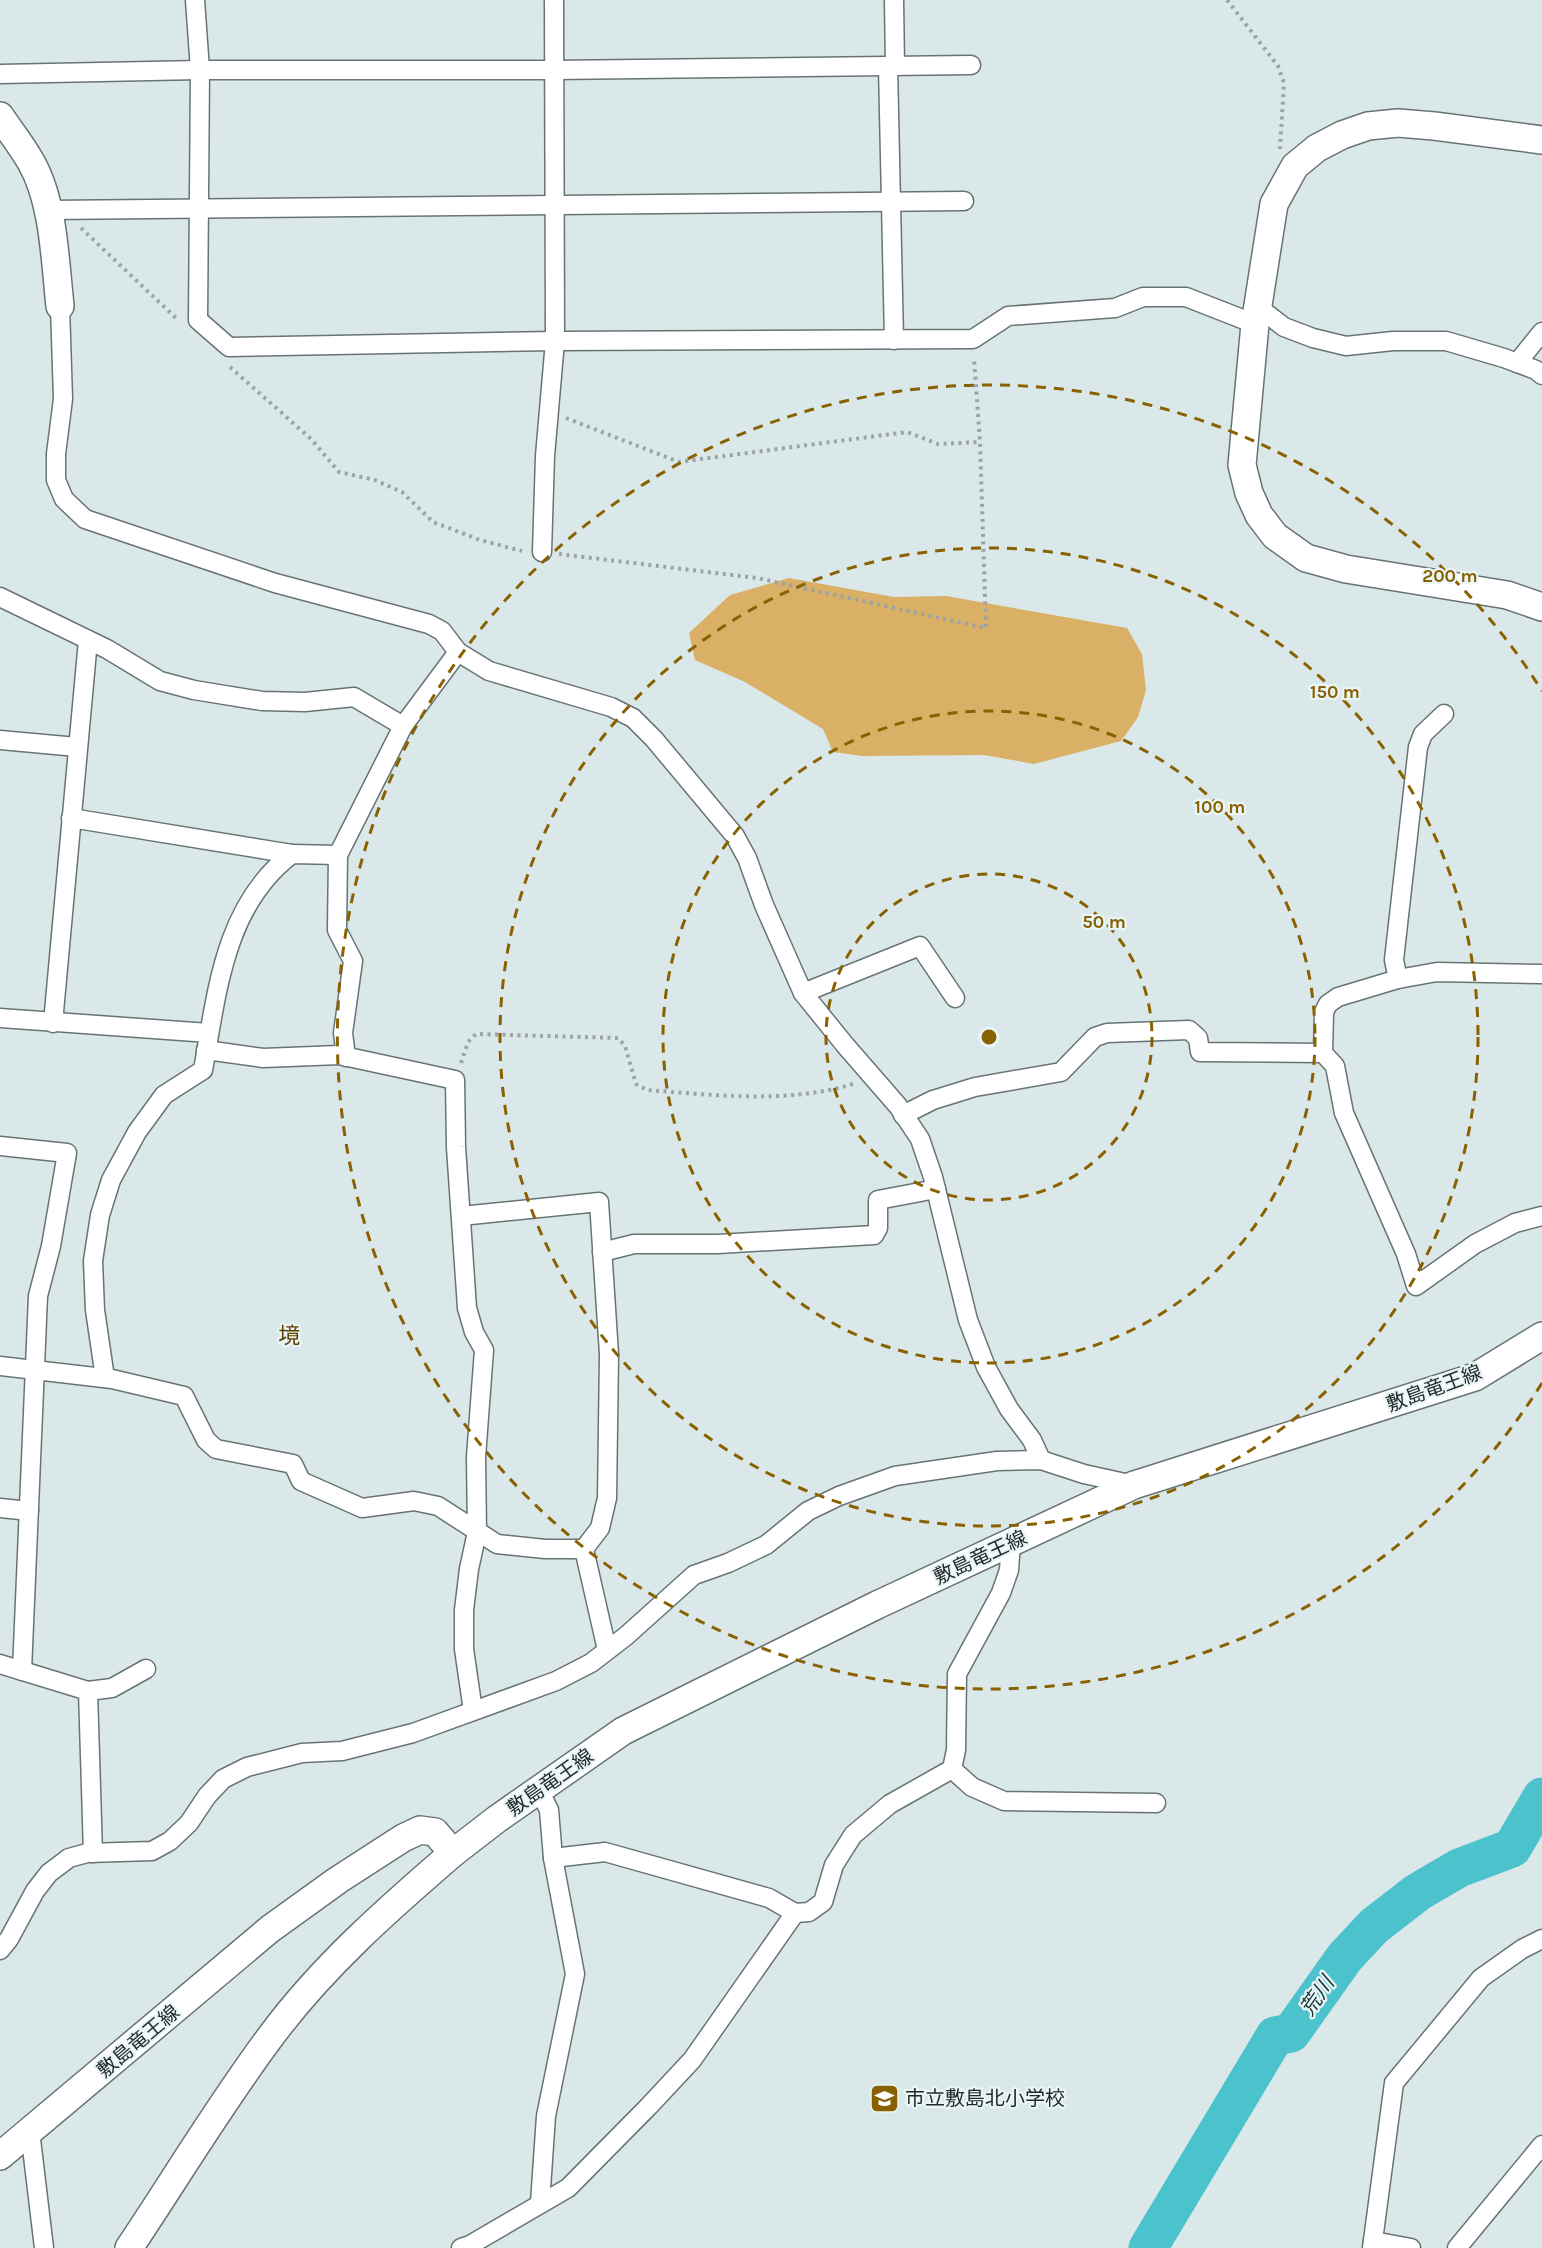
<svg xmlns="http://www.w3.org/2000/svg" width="1542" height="2248" font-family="Karla,'Noto Sans JP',sans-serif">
  <rect width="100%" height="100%" fill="#dbe8ea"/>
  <path fill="#d9b065" d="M789 578 894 597 946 596 1127 628 1142 654 1146 690 1138 717 1121 741 1034 764 984 755 863 756 833 752 823 729 745 682 695 660 689 633 730 595Z"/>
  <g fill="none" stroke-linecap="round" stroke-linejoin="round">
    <path stroke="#4cc2cd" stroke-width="39" d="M1148 2248 1275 2036 1291 2033 1345 1957 1374 1926 1418 1892 1459 1868 1512 1848 1542 1797"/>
    <defs>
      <g id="street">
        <path d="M195 0 200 70 198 320 229 347 555 341 973 339 1008 316 1115 308 1143 297H1186L1255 324"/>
        <path d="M894 0 895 66"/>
        <path d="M888 66 894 340"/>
        <path d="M0 74 200 70H554L971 65"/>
        <path d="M48 210 964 201"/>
        <path d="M60 306 63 399 56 454V480L64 499 85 519 275 583 429 624 442 631 458 652 489 671 611 707 633 718 654 739 735 836 747 858 764 905 803 993 845 1045 898 1106 920 1139 933 1177 968 1320 986 1367 1009 1409 1032 1440 1041 1460"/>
        <path d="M1258 307 1284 327 1313 338 1346 346 1393 341H1446L1504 358 1536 370 1542 375"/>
        <path d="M1517 363 1542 332"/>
        <path d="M542 552 545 456 555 341 554 0"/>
        <path d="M0 597 107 649 160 681 194 690 262 701 305 702 354 697 403 726"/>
        <path d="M0 740 77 747"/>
        <path d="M71 818 292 854"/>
        <path d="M338 855 337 930 353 961 343 1033 346 1057"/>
        <path d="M1398 979 1394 960 1418 747 1423 734 1444 714"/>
        <path d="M803 993 920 946 955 998"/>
        <path d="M0 1018 209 1033"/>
        <path d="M53 1023 88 640"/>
        <path d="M206 1050 263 1058 339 1055 455 1080 456 1147 467 1308 474 1332 484 1350 476 1457 477 1532 469 1569 464 1610V1649L473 1711"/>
        <path d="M1323 1053 1335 1066 1344 1113 1406 1254 1416 1286 1475 1244 1515 1223 1542 1216"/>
        <path d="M903 1115 933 1100 975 1087 1061 1072 1095 1037 1107 1033 1189 1030 1198 1038 1200 1052 1323 1053 1324 1012 1328 1004 1338 997 1398 979 1437 972 1542 974"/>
        <path d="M0 1146 67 1153 51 1246 38 1296 22 1671"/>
        <path d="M461 1216 599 1202 609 1354 607 1498 600 1528 584 1549 607 1650"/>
        <path d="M602 1252 634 1244H718L874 1235 878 1228V1200L936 1189"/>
        <path d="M0 1366 112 1379 184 1396 206 1440 216 1449 293 1464 301 1481 362 1508 414 1501 438 1506 497 1544 545 1549H584"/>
        <path d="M105 1378 95 1310 93 1261 100 1215 111 1180 137 1132 164 1095 203 1070C217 993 224 905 292 854L338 855 403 726 458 652"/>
        <path d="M0 1508 29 1511"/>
        <path d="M0 1664 88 1691 93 1853"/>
        <path d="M88 1691 112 1688 146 1669"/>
        <path d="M952 1769 972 1787 1004 1801 1156 1803"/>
        <path d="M539 1790 549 1810 553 1858 575 1974 546 2116 540 2203"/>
        <path d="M553 1858 605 1852 769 1898 795 1913 809 1912 823 1902 834 1865 853 1835 890 1804 952 1769 956 1750 957 1674 1001 1593 1009 1570 1011 1542"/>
        <path d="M0 1950 9 1939 35 1891 49 1873 69 1858 87 1853 152 1851 170 1841 189 1823 207 1796 223 1779 247 1767 302 1753 342 1751 413 1733 556 1681 591 1663 626 1636 694 1575 728 1563 766 1545 808 1511 839 1496 895 1476 997 1461 1041 1460 1084 1474 1134 1485"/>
        <path d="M30 2131 44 2248"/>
        <path d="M1373 2241 1411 2248"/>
        <path d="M461 2248 470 2245 568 2188 649 2106 692 2060 795 1913"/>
        <path d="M1372 2248 1394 2083 1481 1978 1522 1949 1542 1939"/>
        <path d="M1457 2248 1542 2145"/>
      </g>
      <g id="secondary">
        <path d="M0 116C10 131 22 146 31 162 54 202 55 261 60 306"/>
        <path d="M1542 140 1434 126 1398 123 1368 126 1342 135 1317 148 1295 166 1274 204 1255 324 1242 465 1249 493 1259 515 1275 536 1306 558 1346 569 1507 595 1542 607"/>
        <path d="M0 2156 270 1929 338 1880 403 1838 420 1830 435 1832 453 1853 497 1819 623 1731 877 1605 1134 1485 1475 1377 1542 1336"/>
        <path d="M129 2248C176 2178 220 2104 271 2036 322 1967 388 1909 453 1853"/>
      </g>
    </defs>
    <use href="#street" stroke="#687375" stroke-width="21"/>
    <use href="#secondary" stroke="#687375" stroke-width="30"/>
    <g stroke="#9aa4a5" stroke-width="4" stroke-dasharray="3 4.5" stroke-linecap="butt">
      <path d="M1227 0 1278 66 1284 83 1280 149"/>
      <path d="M81 228 178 320"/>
      <path d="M230 367 311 439 339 472 375 480 402 492 433 522 480 540 522 551"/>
      <path d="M566 418 679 462 907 432 938 444 980 442"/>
      <path d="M559 554 757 578 986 628 980 442 974 358"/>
      <path d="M461 1063 468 1042 476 1034 618 1038 625 1046 636 1084 647 1090C714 1095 788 1104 853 1084"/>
    </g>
    <use href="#street" stroke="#fff" stroke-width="18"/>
    <use href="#secondary" stroke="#fff" stroke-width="27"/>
  </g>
  <g fill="none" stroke="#896100" stroke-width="3" stroke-dasharray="10 8">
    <circle cx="989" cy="1037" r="163"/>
    <circle cx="989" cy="1037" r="326"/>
    <circle cx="989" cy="1037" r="489"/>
    <path d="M1542 1383A652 652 0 1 1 1542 691"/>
  </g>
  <defs>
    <symbol id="school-square" viewBox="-11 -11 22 22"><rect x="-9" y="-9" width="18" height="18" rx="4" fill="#896100" stroke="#e9f6f7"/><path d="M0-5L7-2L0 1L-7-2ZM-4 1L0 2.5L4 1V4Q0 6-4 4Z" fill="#fff"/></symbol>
  </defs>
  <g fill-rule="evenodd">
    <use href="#school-square" x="868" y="2082" width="33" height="33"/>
  </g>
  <g text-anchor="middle" stroke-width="4.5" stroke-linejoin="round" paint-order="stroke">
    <g font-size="20" fill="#242929" stroke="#e9f6f7">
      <text transform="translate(1434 1388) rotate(-20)" y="7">敷島竜王線</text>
      <text transform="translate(980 1557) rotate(-25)" y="7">敷島竜王線</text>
      <text transform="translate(550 1782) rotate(-35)" y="7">敷島竜王線</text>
      <text transform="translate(138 2041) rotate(-40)" y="7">敷島竜王線</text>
    </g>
    <g font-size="20" fill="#242929" stroke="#e9f6f7" text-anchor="start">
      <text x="905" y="2105">市立敷島北小学校</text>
    </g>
    <g font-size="21" font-style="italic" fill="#1e3335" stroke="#e9f6f7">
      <text transform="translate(1317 1996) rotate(-55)" y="7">荒川</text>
    </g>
    <g font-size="22" fill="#5b4001" stroke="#e9f6f7">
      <text x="289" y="1343">境</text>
    </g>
  </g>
  <circle cx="989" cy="1037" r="9" fill="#896100" stroke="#e9f6f7" stroke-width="3"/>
  <g font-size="18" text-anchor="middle" font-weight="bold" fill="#896100" stroke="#e9f6f7" stroke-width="4.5" stroke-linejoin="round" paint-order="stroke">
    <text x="1450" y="582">200 m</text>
    <text x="1335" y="698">150 m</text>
    <text x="1220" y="813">100 m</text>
    <text x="1104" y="928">50 m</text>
  </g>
</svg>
